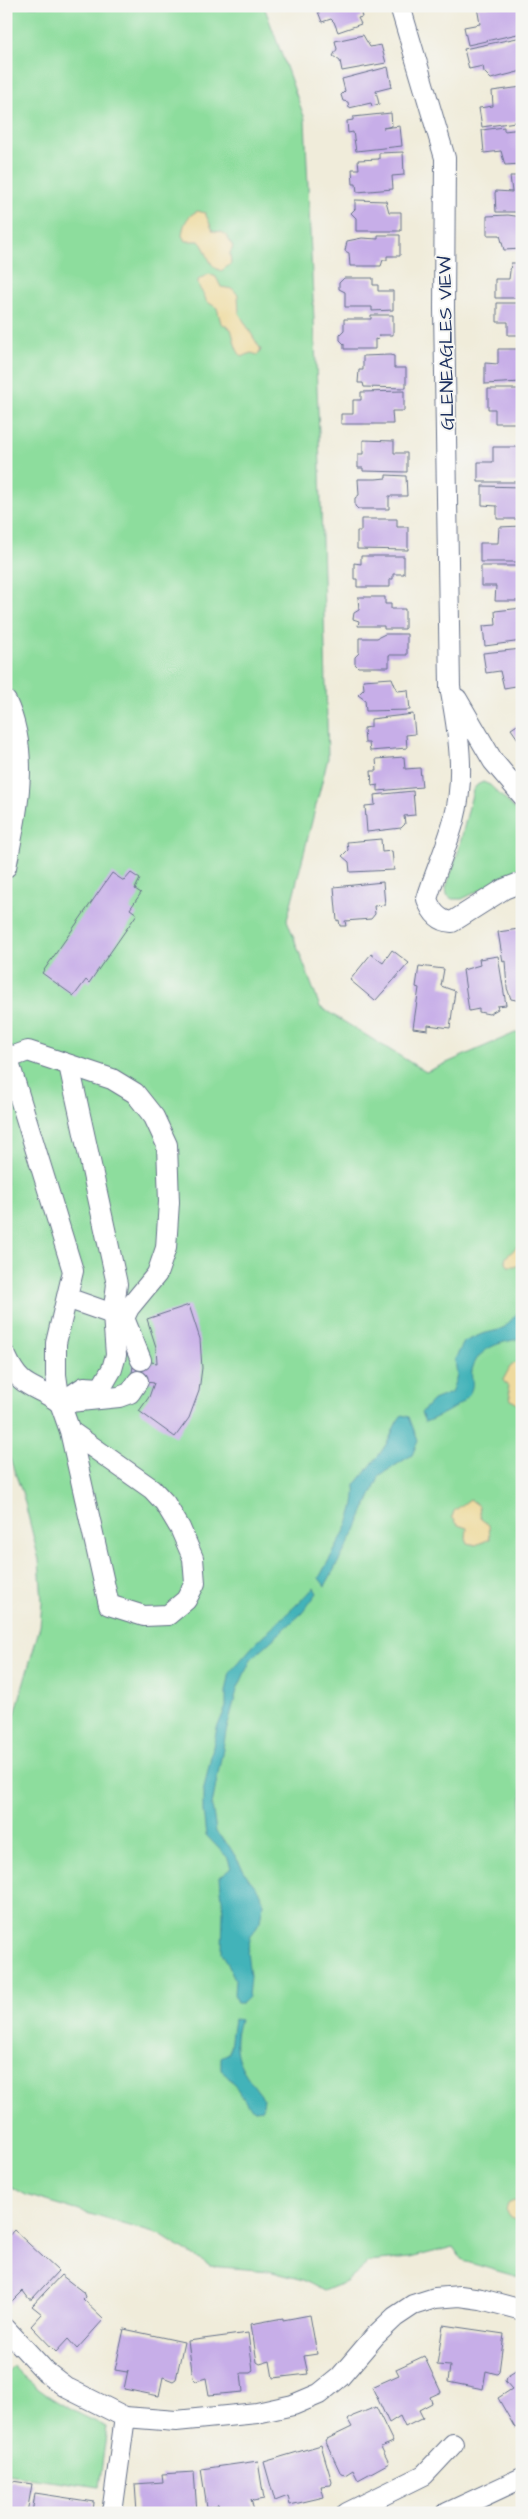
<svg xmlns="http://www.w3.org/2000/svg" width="528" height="2519" font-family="'Architects Daughter',sans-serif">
  <rect width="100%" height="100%" fill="#f6f6f2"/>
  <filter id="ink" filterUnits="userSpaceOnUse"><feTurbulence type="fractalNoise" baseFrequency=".02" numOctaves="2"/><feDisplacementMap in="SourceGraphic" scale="10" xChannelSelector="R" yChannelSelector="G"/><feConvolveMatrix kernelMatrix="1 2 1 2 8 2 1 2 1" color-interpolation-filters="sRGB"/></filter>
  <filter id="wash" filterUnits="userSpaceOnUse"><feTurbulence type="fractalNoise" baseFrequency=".0096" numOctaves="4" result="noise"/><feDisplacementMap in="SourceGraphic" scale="20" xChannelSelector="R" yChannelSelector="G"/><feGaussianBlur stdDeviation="1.12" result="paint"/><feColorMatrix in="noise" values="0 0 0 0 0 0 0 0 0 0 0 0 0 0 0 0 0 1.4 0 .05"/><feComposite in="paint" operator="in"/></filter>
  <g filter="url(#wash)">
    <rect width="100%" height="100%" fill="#f0ecda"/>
    <g fill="#8ddd9d" stroke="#54867e">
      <path d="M6 6H264L305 119 319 433 328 758 287 920 320 1007 426 1072 522 1030V2278L463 2261 453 2247 410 2258 369 2262 346 2282 324 2291 303 2280 269 2271 210 2266 160 2235 26 2195 6 2184V1746L40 1626 42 1602 39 1560 23 1495 6 1448Z"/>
      <path d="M483 782 490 785 522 816V870L462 899H452L447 895 446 888 458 852 473 790 477 785Z"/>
      <path d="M13 2366C40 2395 72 2411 107 2427L99 2487 6 2474V2373Z"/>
    </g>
    <g fill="#eeda9e" stroke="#84847e">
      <path d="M198 211 205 213 213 231 222 232 227 236 233 247 230 253 231 264 221 271C206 265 209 251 199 241H186L182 236C183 225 187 215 198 211Z"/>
      <path d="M209 274 216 277 221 287 233 289 238 295 239 313 258 345 261 350 258 355 251 353 242 357C234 348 235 341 231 329L221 323 217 308 206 301C205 292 197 290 198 280Z"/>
      <path d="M518 1246 522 1247V1266H508L505 1261 506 1257Z"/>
      <path d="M515 1363 522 1365V1404L519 1405 511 1400 508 1387 503 1380 510 1367Z"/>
      <path d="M470 1499 479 1506 481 1519 489 1525 490 1539 476 1545 468 1543 466 1538 467 1528 458 1525 452 1517 454 1511Z"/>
      <path d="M514 2201 522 2205V2221L511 2217 506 2210 508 2204Z"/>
    </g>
    <g fill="#43b3b9" stroke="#2f718c">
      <path d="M522 1308V1339C502 1341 478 1347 472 1370 470 1381 476 1384 468 1396 462 1405 436 1418 425 1422L421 1413 433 1400 451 1393 457 1376 455 1359 464 1342 482 1334 503 1329Z"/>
      <path d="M402 1415 409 1417 418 1441 412 1455 380 1475 356 1530 325 1586 319 1578C334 1549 358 1518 355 1485 366 1471 378 1458 387 1443 393 1433 394 1424 402 1415Z"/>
      <path d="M314 1588 317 1593 302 1613 251 1659 237 1690 226 1732 212 1805 216 1832 229 1846 249 1879 261 1893 263 1904 260 1921 251 1936 247 1952 250 1976 248 1997 242 2003H237L234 1995 235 1979 222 1952 223 1911 220 1877 231 1868 228 1858 206 1835 203 1811V1793L217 1728 226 1707V1692L230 1672 254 1645Z"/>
      <path d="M234 2019 240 2020C228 2056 243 2071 264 2099L262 2109 254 2110C239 2098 236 2080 221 2070V2057L229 2053Z"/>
    </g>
    <g id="blocks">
      <g fill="#c7aee8">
        <path d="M319 6H370V7L360 10 362 17 358 18 361 24 338 32 334 22 331 19 322 22 317 9 320 8Z"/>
        <path d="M516 6 520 10 522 18 519 22 522 33 468 45 464 27 480 24 477 7Z"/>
        <path d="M363 35 370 47 381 45 386 63 342 71 340 61 333 56 337 49 335 41Z"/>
        <path d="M522 37V71L491 79 484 72 483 66 469 69 464 49Z"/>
        <path d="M388 67 392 87 376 91 379 104 372 106 371 103 349 108 348 102 343 101 341 95 345 91 342 79Z"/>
        <path d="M522 87V121L482 127 479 108 493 106 492 91Z"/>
        <path d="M391 113 392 126 383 128 400 126 402 146 356 151 353 132 348 133 347 121 353 120V117Z"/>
        <path d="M504 127V131L522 129V164L505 165 501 151 484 153 482 130Z"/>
        <path d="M403 152 404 175 392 176 393 189 357 192 356 184H353L352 169H359L358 160 379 159V153Z"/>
        <path d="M510 176H522V207H520V212H496L495 193 496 191 512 192Z"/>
        <path d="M355 200 386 201 389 212H401V231H356V218L351 213 355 209Z"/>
        <path d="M508 215 522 217V249L504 250 500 235H487V216Z"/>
        <path d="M378 235H400V256H387V260H383L381 266H350L349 253 345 251 347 241 362 238 378 239Z"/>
        <path d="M511 263H522V298H495V279H509Z"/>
        <path d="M344 278H373V285H378V291H393V310L372 311V307H345V292L339 289V283Z"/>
        <path d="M497 303H522V335H508V322H497Z"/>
        <path d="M371 315H393V335H379L378 340 375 339V349H344V344L340 340V334L344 330V319H371Z"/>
        <path d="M498 349H522V382L485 384V363L498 364Z"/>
        <path d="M390 355 394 356V368H406V388L364 387 363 383H358L359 370H363V356Z"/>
        <path d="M488 389H522V423H495V409H488Z"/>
        <path d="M404 391V411H392L393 424H341V414H353V400H361V392Z"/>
        <path d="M363 440 394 441V453H407V472L363 471V468H358V454H363Z"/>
        <path d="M493 447H522V482H478V462H493Z"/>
        <path d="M386 475 406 476 407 496H389V509H358L355 506V498L359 495 358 479H376L386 478Z"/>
        <path d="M482 486 522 487V519H497V506L482 505Z"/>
        <path d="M361 519H397V527H408V550L357 549V531H361Z"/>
        <path d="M522 526V562H480V543H498L499 527Z"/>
        <path d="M361 556H404V574H393V579H390V587H357V579H354V563L361 564Z"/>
        <path d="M481 566H522V601H495L496 586H481Z"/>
        <path d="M358 597H385V604H391V609H405V629H384V626H358L359 621 353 619 354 613 359 610Z"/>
        <path d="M522 608V641L485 646 483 626 496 625 495 611Z"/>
        <path d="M385 634H407V655H389V667H358L355 664V657L359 653V638H377Z"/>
        <path d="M522 649V685L504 688 500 671 486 673 483 653Z"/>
        <path d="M392 678 397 691 408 690 410 710 366 711 365 700 358 695 364 689 363 680Z"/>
        <path d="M413 714 415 734 406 735 407 748 370 751 369 743H365L364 728 371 727V719Z"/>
        <path d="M522 722V745L511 729Z"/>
        <path d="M404 757 405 769 420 768 422 787 378 791V785L372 786 371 771H377L376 759Z"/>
        <path d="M413 791 415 815 404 816 405 824 401 828 367 832 365 806 375 805 374 795Z"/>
        <path d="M381 839 382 852 392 851 394 870 350 872 349 862 342 856 348 850 347 842Z"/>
        <path d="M112 873 124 881 131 873 140 879 135 889 141 893 130 909 137 914 89 983 86 980 74 996 42 973Z"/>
        <path d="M383 882 385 905 374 906 375 914 371 919 345 921 346 926H340L339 920 337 921 334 887Z"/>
        <path d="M519 929 522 938V999L516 1000 511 999 507 988 505 961 503 962 498 932Z"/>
        <path d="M392 950 409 963 375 1001 350 980 371 954 383 963Z"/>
        <path d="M498 956 506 1005 497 1006 498 1009 489 1014 479 1012V1009L469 1011 463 970 480 965 479 959Z"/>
        <path d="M419 966 444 969 441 986 455 991 450 1028 428 1025V1030L413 1028 419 988 416 987Z"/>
        <path d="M189 1305 200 1339 202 1368 199 1391 189 1418 175 1437 139 1411 149 1397 154 1383 131 1380 134 1359 157 1363 156 1347 147 1319Z"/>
        <path d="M14 2230 58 2271 32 2299H29L23 2291 10 2304 6 2300V2239Z"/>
        <path d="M61 2275 83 2292 85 2297 83 2299 104 2319 77 2349 68 2339 56 2352 31 2326 42 2314 32 2306Z"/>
        <path d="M310 2315 317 2354 304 2356 308 2374 273 2378 270 2361 260 2364 257 2362 251 2324 283 2318V2320Z"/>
        <path d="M443 2325 504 2334 499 2372 497 2374 486 2371 483 2389 448 2382 450 2366 437 2365Z"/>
        <path d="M124 2329 184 2342 176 2379 173 2381 163 2377 159 2396 124 2389 128 2370 127 2372 115 2370Z"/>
        <path d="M248 2333 253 2371 250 2373H241L243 2392 209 2395 206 2378 196 2381 193 2378 188 2341Z"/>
        <path d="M424 2356 441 2392 430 2397 432 2403 419 2410 423 2418 405 2427 400 2416 389 2423 372 2387 399 2375 396 2369Z"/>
        <path d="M522 2367V2424L515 2428 498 2398 512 2389 505 2381 506 2377Z"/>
        <path d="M376 2407 393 2442 381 2447 389 2463 358 2480 353 2470 345 2475 341 2474 325 2440 352 2427 348 2420 353 2416Z"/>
        <path d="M321 2445 332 2482 331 2485 321 2486 324 2497 290 2505 288 2496 275 2501 264 2462Z"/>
        <path d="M258 2461 264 2499 253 2501 251 2499 254 2511 220 2513 218 2504V2506L207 2508 201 2469Z"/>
        <path d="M194 2472 197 2512 137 2513 135 2484 163 2482 162 2474Z"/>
        <path d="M6 2480 32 2484 27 2513H6Z"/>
        <path d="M35 2493 94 2502 93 2513H32Z"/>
      </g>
    </g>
  </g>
  <g filter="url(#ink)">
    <use href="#blocks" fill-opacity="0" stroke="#667189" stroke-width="1"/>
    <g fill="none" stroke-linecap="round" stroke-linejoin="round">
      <defs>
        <g id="minor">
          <path d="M400 6 445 158 444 309 450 687C458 730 466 776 454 820 447 847 435 872 427 899 431 911 438 921 452 922L504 889 522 882"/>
          <path d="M457 699 493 761 522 795"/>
          <path d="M6 701C31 754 17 812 6 867"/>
          <path d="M6 1053 73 1271 56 1343V1375L60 1403 70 1431 109 1605 144 1616 168 1615 186 1600 195 1583 193 1558 180 1528 165 1503 152 1489 70 1431"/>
          <path d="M6 1059 28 1051 112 1079 135 1093 154 1117 167 1145 169 1202 166 1248 157 1274 129 1308 124 1318 141 1360"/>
          <path d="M67 1298 124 1318"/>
          <path d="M6 1356C22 1392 34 1383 60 1403L119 1397 130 1393 138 1381"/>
          <path d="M60 1403 84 1387 101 1388 112 1369 116 1355 113 1315 117 1284 69 1065"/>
          <path d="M6 2329 46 2372 67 2388 125 2417 176 2421 257 2413 293 2405 319 2394 340 2377 375 2336 395 2317 413 2305 435 2298 460 2296 481 2299 522 2310"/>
          <path d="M112 2513 125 2417"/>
          <path d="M347 2513 424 2475 453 2444"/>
          <path d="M447 2513 522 2478"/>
        </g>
      </defs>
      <use href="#minor" stroke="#667189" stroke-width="22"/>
      <use href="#minor" stroke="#fff" stroke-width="20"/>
    </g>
  </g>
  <g text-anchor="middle" stroke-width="4" stroke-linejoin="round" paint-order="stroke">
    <g font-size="19" fill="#1b2f5e" stroke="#f6f6f2">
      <text transform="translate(445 343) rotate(-91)" y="7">GLENEAGLES VIEW</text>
    </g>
  </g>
  <rect width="528" height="2519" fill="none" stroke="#f6f6f2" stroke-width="25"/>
</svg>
